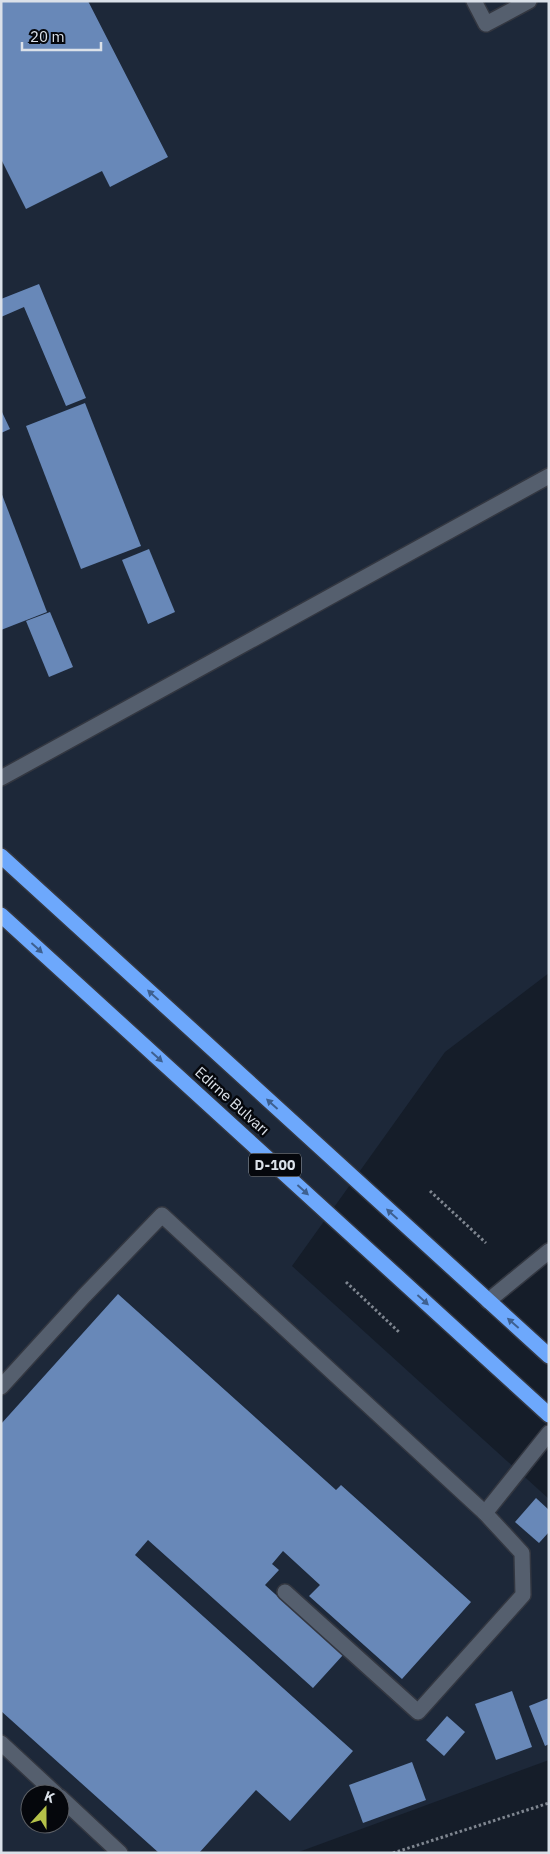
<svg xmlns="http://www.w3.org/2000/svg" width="550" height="1854" font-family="'IBM Plex Sans',sans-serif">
  <rect width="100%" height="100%" fill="#151d29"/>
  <path fill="#1d2839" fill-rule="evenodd" d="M1 1H549V973L445 1052 292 1266 549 1499V1760L296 1853H1ZM30 1794H60V1824H30Z"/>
  <g fill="#6888b8">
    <path d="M1 1H88L168 157 110 187 102 171 26 209 1 159Z"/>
    <path d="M39 284 86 398 66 406 24 307 1 317V299Z"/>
    <path d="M85 403 141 546 81 569 26 426Z"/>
    <path d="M1 410 10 429 1 433Z"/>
    <path d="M1 492 47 612 1 630Z"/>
    <path d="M149 549 175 612 148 624 122 560Z"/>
    <path d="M50 612 73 667 49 677 26 621Z"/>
    <path d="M118 1294 336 1490 341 1485 471 1602 402 1679 309 1596 320 1585 283 1551 272 1564 279 1570 265 1585 343 1655 313 1688 148 1540 135 1555 353 1751 290 1821 256 1790 199 1853H159L1 1711V1424Z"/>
    <path d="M536 1498 549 1510V1532L539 1543 515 1522Z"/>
    <path d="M512 1691 532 1747 496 1760 475 1704Z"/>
    <path d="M549 1698V1744L545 1746 529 1706Z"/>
    <path d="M447 1716 465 1732 444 1756 426 1740Z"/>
    <path d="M412 1762 426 1800 363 1823 349 1785Z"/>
  </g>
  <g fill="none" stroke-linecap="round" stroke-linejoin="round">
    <defs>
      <g id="street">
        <path d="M474 1 486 24 529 1"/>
        <path d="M1 778 549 476"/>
        <path d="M488 1301 549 1251"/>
        <path d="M1 1387 84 1296 162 1215 485 1513 522 1553 523 1595 418 1712 285 1592"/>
        <path d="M485 1513 549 1433"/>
        <path d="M1 1743 56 1794"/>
        <path d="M60 1797 120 1853"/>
      </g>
      <g id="highway">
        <path d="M1 856 549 1356"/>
        <path d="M1 915 549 1415"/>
      </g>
    </defs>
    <use href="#street" stroke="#333741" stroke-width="18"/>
    <use href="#highway" stroke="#333741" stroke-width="18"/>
    <g stroke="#7f8690" stroke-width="3" stroke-dasharray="2.5 2.5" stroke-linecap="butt">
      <path d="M430 1191 486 1243"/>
      <path d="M346 1282 400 1333"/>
      <path d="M393 1853 549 1803"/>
    </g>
    <use href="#street" stroke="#555f6e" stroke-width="15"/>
    <use href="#highway" stroke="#6da8fc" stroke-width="15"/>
  </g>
  <defs><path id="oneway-solid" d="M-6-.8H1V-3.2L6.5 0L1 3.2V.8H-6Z" transform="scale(1.25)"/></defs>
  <g fill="#3e6090">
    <use href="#oneway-solid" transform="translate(37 948) rotate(42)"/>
    <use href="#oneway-solid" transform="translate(153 995) rotate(-138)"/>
    <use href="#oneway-solid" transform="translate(157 1057) rotate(42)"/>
    <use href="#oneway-solid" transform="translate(272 1104) rotate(-138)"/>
    <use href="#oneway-solid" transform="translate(303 1190) rotate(42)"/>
    <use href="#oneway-solid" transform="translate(392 1214) rotate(-138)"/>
    <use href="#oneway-solid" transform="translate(423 1300) rotate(42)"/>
    <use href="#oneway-solid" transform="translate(513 1323) rotate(-139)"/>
  </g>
  <g text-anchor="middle" stroke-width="5" stroke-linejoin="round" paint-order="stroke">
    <rect fill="#05070c" stroke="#9ba0a7" stroke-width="1" x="249" y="1153.5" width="52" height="23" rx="4"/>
    <g font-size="14" font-weight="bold" fill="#dbe1e9">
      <text x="275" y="1170">D-100</text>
    </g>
    <g font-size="15" fill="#dbe1e9" stroke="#05070c">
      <text transform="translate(232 1101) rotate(42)" y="5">Edirne Bulvarı</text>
    </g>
  </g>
  <rect width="550" height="1854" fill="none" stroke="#dbe1e9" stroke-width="5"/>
  <g transform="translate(45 1809) rotate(21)"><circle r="24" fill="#05070c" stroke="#5b5e64"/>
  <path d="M0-4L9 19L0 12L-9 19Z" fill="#b5c249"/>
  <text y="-8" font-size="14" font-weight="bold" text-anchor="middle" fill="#dbe1e9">K</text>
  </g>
  <path d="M22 42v8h79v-8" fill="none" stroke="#dbe1e9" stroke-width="2.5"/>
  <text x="30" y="42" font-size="15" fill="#dbe1e9" stroke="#05070c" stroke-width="4" paint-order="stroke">20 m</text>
</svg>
